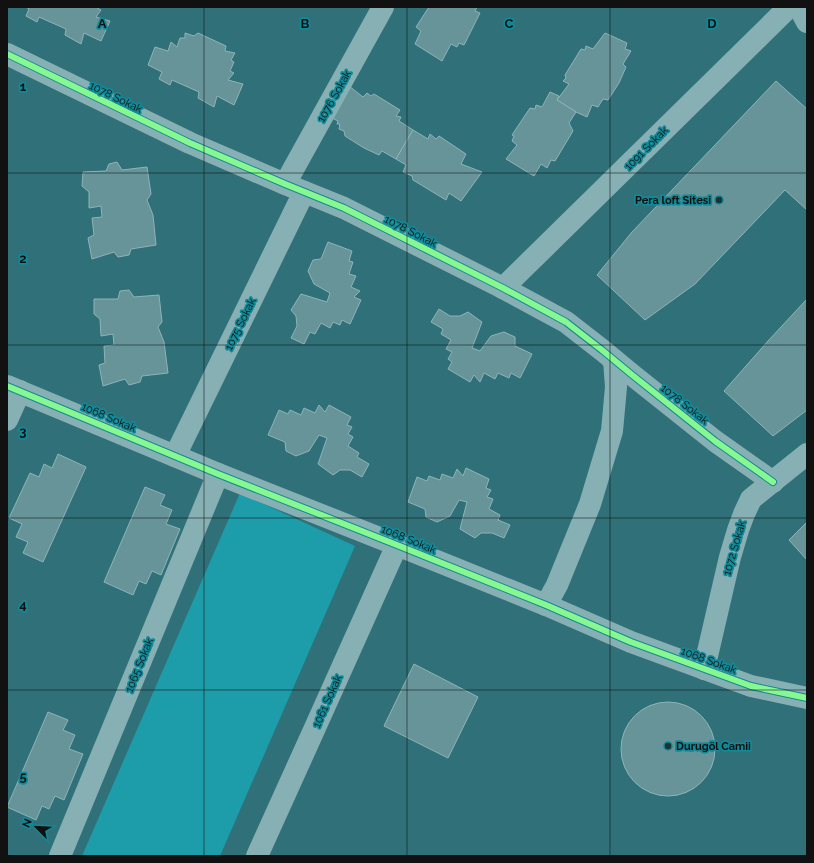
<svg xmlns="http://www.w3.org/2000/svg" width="814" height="863" font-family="Raleway,sans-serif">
  <rect width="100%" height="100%" fill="#307179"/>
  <path fill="#1d9ca9" d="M240 493 355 546 220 856H82Z"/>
  <g fill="#669499" stroke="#8eb4b9">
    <path d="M26 7H98L97 8 101 10 96 17 110 21 101 41 84 33 81 44 65 35 66 29 39 17 37 22 26 16 29 9Z"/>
    <path d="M429 7H477L475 11 480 13 464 45 459 43 457 47 451 44 442 61 415 44 421 31 416 27Z"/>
    <path d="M185 33 194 36 198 33 226 46 225 51 235 53 231 60 234 62 230 71 234 73 228 80 243 84 234 105 217 96 214 107 198 98 199 92 172 80 170 85 159 79 162 72 148 65 155 47 168 51 171 42 177 47 180 38H185Z"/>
    <path d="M605 33 627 43 625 49 631 51 623 64 626 67 619 83 608 100 603 99 598 107 592 105 587 117 576 112 557 100 569 84 563 81 566 78 565 75 581 49 585 50 586 46 593 49Z"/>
    <path d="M776 81 807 109V210L785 190 695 284 645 320 597 275 632 232Z"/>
    <path d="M349 86 363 97 367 93 371 96 374 94 400 110 396 116 401 117 399 121 413 130 396 159 382 151 379 155 364 148 345 136 344 131 339 129 340 124H337L338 121 330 117Z"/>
    <path d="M550 92 559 96 557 100 576 112 569 123 573 131 555 161 551 160 547 168 541 164 534 176 506 159 517 145 512 141 514 136 512 135 530 108 535 109 536 105 542 107Z"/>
    <path d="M413 130 428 139 430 134 436 139 439 136 466 154 461 164 482 172 461 201 449 193 446 200 413 180 412 176 403 172 406 165 396 159Z"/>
    <path d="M117 162 122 170 147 167 151 194 147 200 153 215 156 245 131 249 129 255 118 257 114 252 92 259 88 238 94 235 92 218 102 217 101 206 89 208V192L82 186 83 172 106 171 109 164Z"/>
    <path d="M328 242 352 251 349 261 353 262 349 274 356 276 351 287 360 291 354 297 361 300 350 324 342 320 340 325 333 322 330 328 321 323 315 334 310 332 304 344 291 338 297 326 296 316 291 310 301 294 327 302 330 293 314 284 308 271 313 260 321 259Z"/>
    <path d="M129 290 134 297 159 295 162 322 158 327 164 342 168 373 142 376 140 382 129 385 125 379 103 386 99 365 105 363 104 346 114 345 113 334 101 336 100 319 94 314V299H118L120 291Z"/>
    <path d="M807 299V410L773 436 724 391 768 341Z"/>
    <path d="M439 309 450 316H460L468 312 482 322 472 348 480 351 491 336 504 332 515 337V346L532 354 520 378 511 373 509 378 498 373 495 379 484 373 480 382 474 375 470 382 448 369 452 362 448 359 452 352 446 349 451 340 441 334 443 329 431 322Z"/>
    <path d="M319 405 325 412 329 405 351 417 347 425 352 427 348 434 353 437 348 446 359 453 357 457 369 464 362 477 350 470H340L333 475 318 464 327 438 319 435 309 451 296 456 286 451 285 442 268 435 279 410 288 414 290 410 301 415 304 408 315 413Z"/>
    <path d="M58 454 86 467 43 562 23 553 28 542 16 537 22 524 9 518 30 473 39 477 44 464 52 468Z"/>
    <path d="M466 468 489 479 486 488 491 490 487 497 493 499 489 509 500 515 498 520 510 525 504 538 492 533H481L475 538 460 529 467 502 459 500 450 516 437 522 426 517 425 509 408 502 417 477 427 481 429 476 440 480 442 474 453 478 457 469 463 476Z"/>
    <path d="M145 487 165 495 160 505 172 510 166 524 180 529 161 575 152 571 146 584 139 581 133 595 104 582Z"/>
    <path d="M807 522V560L789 540Z"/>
    <path d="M414 664 478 697 448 758 384 726Z"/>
    <circle cx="668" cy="749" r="47"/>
    <path d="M48 712 68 720 63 730 75 735 69 749 83 754 64 800 55 796 49 809 42 806 36 820 7 807Z"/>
  </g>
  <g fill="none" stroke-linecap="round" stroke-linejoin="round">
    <g stroke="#87b0b4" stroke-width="22">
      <path d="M799 7 807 22"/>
      <path d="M7 54 190 143 285 184 344 208 503 288 566 322 602 350 631 374 715 441 773 482"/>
      <path d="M285 184 383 7"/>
      <path d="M503 288 789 7"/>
      <path d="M7 386 218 474 397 545 546 605 631 642 751 686 807 698"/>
      <path d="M7 420 20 391"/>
      <path d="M175 456 304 192"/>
      <path d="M546 605 557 585 590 504 612 431 616 387 614 360"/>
      <path d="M704 669 730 557 738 530 744 514 751 499 807 454"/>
      <path d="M60 856 218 474"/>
      <path d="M257 856 314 730 397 545"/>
    </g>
    <defs>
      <g id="cycleway">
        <path d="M7 54 190 143 285 184 344 208 503 288 566 322 602 350 631 374 715 441 773 482"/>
        <path d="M7 386 218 474 397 545 546 605 631 642 751 686 807 698"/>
      </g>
    </defs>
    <use href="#cycleway" stroke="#128997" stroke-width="8"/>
    <use href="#cycleway" stroke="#87f88f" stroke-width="6"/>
  </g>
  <path fill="none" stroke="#111" stroke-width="1" stroke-opacity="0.55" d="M204 7V856M407 7V856M610 7V856M7 173H807M7 345H807M7 518H807M7 690H807"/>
  <g fill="#1c3335" stroke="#128997" stroke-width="1.5">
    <circle cx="719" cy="200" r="4"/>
    <circle cx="668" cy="746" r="4"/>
  </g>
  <g text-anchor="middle" stroke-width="3.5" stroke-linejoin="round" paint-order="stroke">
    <g font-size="11" fill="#111" stroke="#128997">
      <text transform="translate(334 96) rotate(-61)" y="4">1076 Sokak</text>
      <text transform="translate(116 97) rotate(26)" y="4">1078 Sokak</text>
      <text transform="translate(646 148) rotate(-45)" y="4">1091 Sokak</text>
      <text transform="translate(411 231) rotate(27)" y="4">1078 Sokak</text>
      <text transform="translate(240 324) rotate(-64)" y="4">1075 Sokak</text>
      <text transform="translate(685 404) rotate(38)" y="4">1078 Sokak</text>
      <text transform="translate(109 417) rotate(23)" y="4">1068 Sokak</text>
      <text transform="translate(409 539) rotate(22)" y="4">1068 Sokak</text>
      <text transform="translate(734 548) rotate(-74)" y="4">1072 Sokak</text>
      <text transform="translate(709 660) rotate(20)" y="4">1068 Sokak</text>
      <text transform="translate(139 665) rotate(-68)" y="4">1065 Sokak</text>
      <text transform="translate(327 701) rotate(-66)" y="4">1061 Sokak</text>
    </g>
    <g font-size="11" font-weight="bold" fill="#111" stroke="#128997" text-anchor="end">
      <text x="711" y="204">Pera loft Sitesi</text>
      <text x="676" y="750" text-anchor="start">Durugöl Camii</text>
    </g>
  </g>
  <g font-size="13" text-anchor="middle" font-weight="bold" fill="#111" stroke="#128997" stroke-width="3.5" stroke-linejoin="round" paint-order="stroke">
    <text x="102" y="28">A</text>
    <text x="305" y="28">B</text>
    <text x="509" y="28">C</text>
    <text x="712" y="28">D</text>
    <text x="23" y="91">1</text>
    <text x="23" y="263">2</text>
    <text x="23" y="436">3</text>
    <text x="23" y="609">4</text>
    <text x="23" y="781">5</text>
  </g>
  <rect width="814" height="863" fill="none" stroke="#111111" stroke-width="16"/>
  <g transform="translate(36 827) rotate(294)" stroke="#128997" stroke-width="3" paint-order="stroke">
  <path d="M0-3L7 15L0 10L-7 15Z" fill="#111111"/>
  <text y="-6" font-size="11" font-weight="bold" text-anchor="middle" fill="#111111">N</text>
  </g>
</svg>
